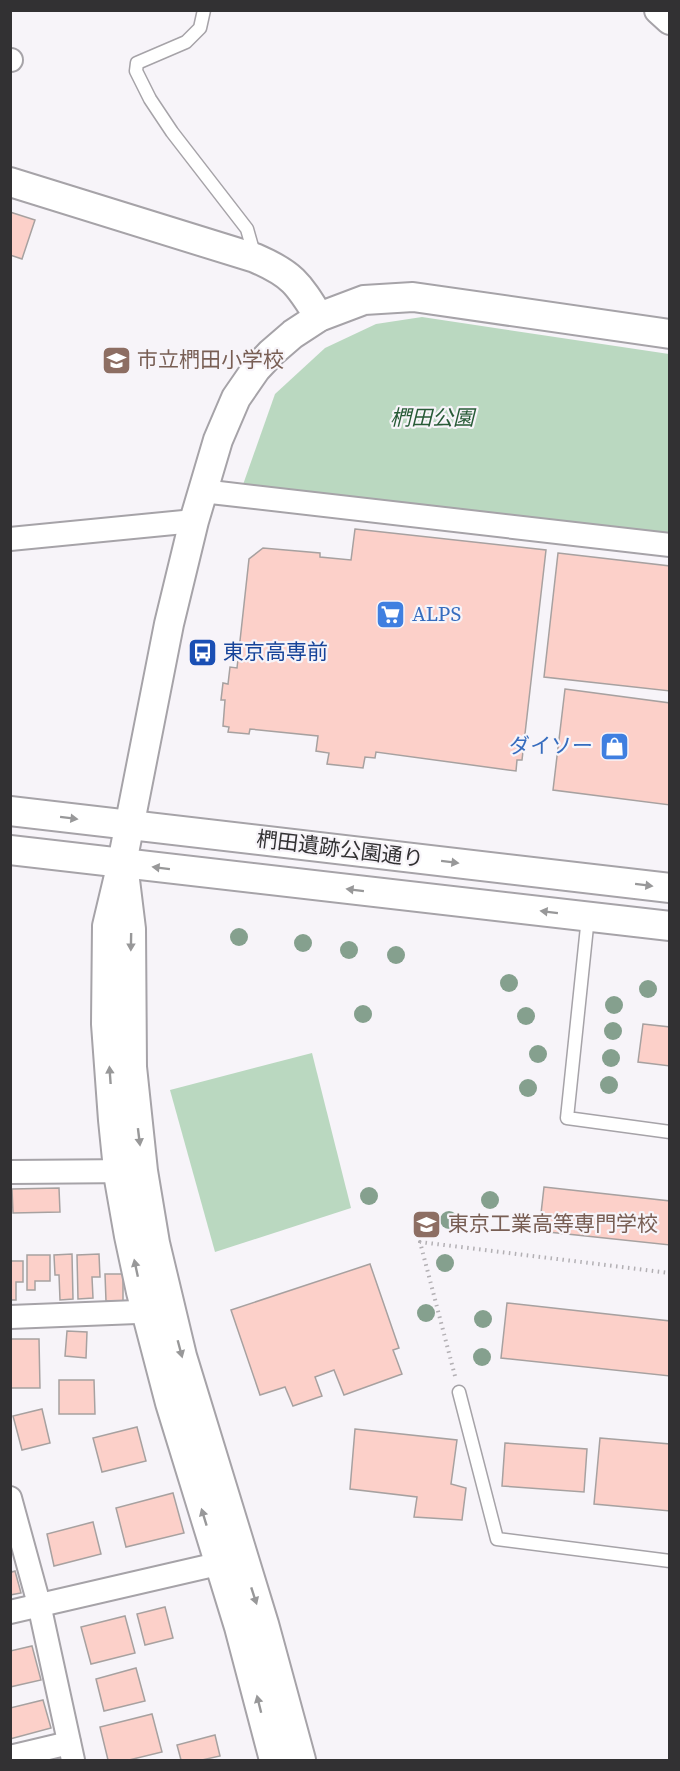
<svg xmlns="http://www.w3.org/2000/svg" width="680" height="1771" font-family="'Source Serif 4','Noto Sans JP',serif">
  <rect width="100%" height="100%" fill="#f7f4f9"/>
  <g fill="#bad8c0">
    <path d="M422 317 669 354V545L239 496 275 394 325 348 376 324Z"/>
    <path d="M312 1053 351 1208 215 1252 170 1090Z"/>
  </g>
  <g fill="#fcd0c9" stroke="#a7a1a0" stroke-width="1.5">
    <path d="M10 212 35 220 22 259 10 255Z"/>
    <path d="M355 529 546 550 522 760H517L516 771 376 752 375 758 365 757 363 768 327 764 329 753 316 751 318 736 250 729 249 734 228 732 229 727 223 726 225 700H221L223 683 228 684 230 667 237 668 249 559 263 548 320 553V557L351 560Z"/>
    <path d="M558 553 670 566V691L544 677Z"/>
    <path d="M565 689 670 703V805L553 790Z"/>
    <path d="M643 1024 670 1027V1066L638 1062Z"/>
    <path d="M544 1187 670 1201V1245L539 1231Z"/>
    <path d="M59 1188 60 1212 13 1213 12 1189Z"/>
    <path d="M72 1254 73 1299 60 1300 59 1275H55L54 1255Z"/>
    <path d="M99 1254 100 1277H92L93 1298 78 1299 77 1255Z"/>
    <path d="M27 1255H50V1281H35V1290H27Z"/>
    <path d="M10 1261H23V1282H16V1300H10Z"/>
    <path d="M370 1264 399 1348 393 1350 402 1374 344 1395 334 1370 315 1377 322 1396 293 1406 285 1387 260 1395 231 1310Z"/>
    <path d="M105 1274H123V1301H106Z"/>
    <path d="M507 1303 670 1321V1376L501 1358Z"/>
    <path d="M67 1331 87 1332 86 1358 65 1356Z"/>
    <path d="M10 1339H39L40 1388H10Z"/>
    <path d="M59 1380H94L95 1414H59Z"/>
    <path d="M42 1409 50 1443 22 1450 13 1416Z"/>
    <path d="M137 1427 146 1461 102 1472 93 1438Z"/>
    <path d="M355 1429 457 1440 451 1484 466 1488 462 1520 414 1517 417 1497 350 1489Z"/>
    <path d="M600 1438 670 1444V1511L594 1504Z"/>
    <path d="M505 1443 587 1449 584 1492 502 1486Z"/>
    <path d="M173 1493 184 1533 126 1547 116 1508Z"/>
    <path d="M93 1522 101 1554 54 1566 47 1534Z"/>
    <path d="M10 1567 12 1572 15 1571 21 1593 10 1595Z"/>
    <path d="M165 1607 173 1638 145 1645 137 1614Z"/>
    <path d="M125 1616 135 1653 91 1664 81 1627Z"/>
    <path d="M32 1646 41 1680 10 1687V1651Z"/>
    <path d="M136 1668 145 1701 104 1711 96 1679Z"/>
    <path d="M43 1700 51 1728 10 1739V1708Z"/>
    <path d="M152 1714 162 1752 129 1760H108L100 1727Z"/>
    <path d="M215 1735 220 1756 202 1760H181L177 1745Z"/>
  </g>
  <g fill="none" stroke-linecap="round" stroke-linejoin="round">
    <defs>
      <g id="service">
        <path d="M204 10 200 28 186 42 137 63 136 71 150 99 172 132 247 229 255 257"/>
        <path d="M588 917 567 1118 670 1132"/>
        <path d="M459 1392 497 1539 670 1561"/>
      </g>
      <g id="minor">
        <path d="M10 60H11"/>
        <path d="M202 491 670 545"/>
        <path d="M10 539 194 521"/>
        <path d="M10 1172 135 1171"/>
        <path d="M10 1317 162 1311"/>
        <path d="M10 1498 39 1604 73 1760"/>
        <path d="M10 1612 235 1560"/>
        <path d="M10 1757 69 1743"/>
      </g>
      <g id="tertiary">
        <path d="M659 10 670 20"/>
        <path d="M10 182 255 258C292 274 298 283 319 317"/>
        <path d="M10 811 670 888"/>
        <path d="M10 850 670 926"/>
        <path d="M125 880 131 929 132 1067 143 1171 155 1243 182 1356 264 1624 301 1760"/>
        <path d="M274 1760 239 1627 170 1403 141 1292 129 1236 119 1179 113 1120 106 1024 107 926 122 863 169 624 194 521 218 440 236 398 256 369 271 353 293 334 319 317 364 300 413 297 670 334"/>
      </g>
    </defs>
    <use href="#service" stroke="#a6a3a8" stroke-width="15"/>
    <use href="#minor" stroke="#a6a3a8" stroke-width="26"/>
    <use href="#tertiary" stroke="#a6a3a8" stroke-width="32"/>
    <path stroke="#b3b0b4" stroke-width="4" stroke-dasharray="1.5 4.5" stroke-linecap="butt" d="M455 1376 420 1242 670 1273"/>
    <use href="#service" stroke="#fff" stroke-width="12"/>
    <use href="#minor" stroke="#fff" stroke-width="22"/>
    <use href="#tertiary" stroke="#fff" stroke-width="28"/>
  </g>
  <g fill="#85a08e">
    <circle cx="239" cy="937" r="9"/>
    <circle cx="303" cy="943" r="9"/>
    <circle cx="349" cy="950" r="9"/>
    <circle cx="396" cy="955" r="9"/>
    <circle cx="509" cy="983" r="9"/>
    <circle cx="648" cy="989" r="9"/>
    <circle cx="614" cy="1005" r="9"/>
    <circle cx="363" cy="1014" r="9"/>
    <circle cx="526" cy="1016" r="9"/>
    <circle cx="613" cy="1031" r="9"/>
    <circle cx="538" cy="1054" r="9"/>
    <circle cx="611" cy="1058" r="9"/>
    <circle cx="609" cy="1085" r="9"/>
    <circle cx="528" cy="1088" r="9"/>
    <circle cx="369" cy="1196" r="9"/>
    <circle cx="490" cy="1200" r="9"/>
    <circle cx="449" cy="1220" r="9"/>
    <circle cx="445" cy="1263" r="9"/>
    <circle cx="426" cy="1313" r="9"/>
    <circle cx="483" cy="1319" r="9"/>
    <circle cx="482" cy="1357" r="9"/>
  </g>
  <defs><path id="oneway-solid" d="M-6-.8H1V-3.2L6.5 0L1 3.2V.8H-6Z" transform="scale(1.5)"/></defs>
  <g fill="#989899">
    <use href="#oneway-solid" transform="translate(69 818) rotate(7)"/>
    <use href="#oneway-solid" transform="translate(450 862) rotate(7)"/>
    <use href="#oneway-solid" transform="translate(161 868) rotate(-173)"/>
    <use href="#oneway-solid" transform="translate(644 885) rotate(7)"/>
    <use href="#oneway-solid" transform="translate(355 890) rotate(-173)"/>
    <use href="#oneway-solid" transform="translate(549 912) rotate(-173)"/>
    <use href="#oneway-solid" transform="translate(131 942) rotate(91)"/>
    <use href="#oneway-solid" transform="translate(110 1075) rotate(-94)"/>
    <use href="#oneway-solid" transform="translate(139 1137) rotate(83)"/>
    <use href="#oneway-solid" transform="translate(136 1268) rotate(-102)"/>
    <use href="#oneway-solid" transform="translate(180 1349) rotate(75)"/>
    <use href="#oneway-solid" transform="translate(204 1517) rotate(-107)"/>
    <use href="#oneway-solid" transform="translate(254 1596) rotate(72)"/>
    <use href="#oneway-solid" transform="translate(259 1704) rotate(-104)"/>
  </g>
  <defs>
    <symbol id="school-square" viewBox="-11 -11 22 22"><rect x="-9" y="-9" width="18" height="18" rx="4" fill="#8d6e63" stroke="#f7f4f9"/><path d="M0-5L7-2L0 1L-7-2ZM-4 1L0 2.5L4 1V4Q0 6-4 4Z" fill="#fff"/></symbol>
    <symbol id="supermarket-square" viewBox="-11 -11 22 22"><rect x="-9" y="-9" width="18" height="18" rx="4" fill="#3f7fe0" stroke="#f7f4f9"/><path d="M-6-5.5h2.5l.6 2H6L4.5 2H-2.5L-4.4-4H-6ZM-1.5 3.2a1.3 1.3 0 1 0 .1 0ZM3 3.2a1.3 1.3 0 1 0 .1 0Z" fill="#fff"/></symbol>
    <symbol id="bus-square" viewBox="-11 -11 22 22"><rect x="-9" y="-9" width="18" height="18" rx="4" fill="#1a4fb4" stroke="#f7f4f9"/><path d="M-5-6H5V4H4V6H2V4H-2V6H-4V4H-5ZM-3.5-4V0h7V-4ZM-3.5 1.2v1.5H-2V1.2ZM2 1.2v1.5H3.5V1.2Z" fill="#fff"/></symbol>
    <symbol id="shop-square" viewBox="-11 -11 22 22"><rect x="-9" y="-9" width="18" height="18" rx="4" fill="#3f7fe0" stroke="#f7f4f9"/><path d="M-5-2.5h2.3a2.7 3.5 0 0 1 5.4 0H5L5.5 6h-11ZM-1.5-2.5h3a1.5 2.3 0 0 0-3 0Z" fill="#fff"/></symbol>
  </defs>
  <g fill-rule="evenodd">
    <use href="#school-square" x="100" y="344" width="33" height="33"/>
    <use href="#supermarket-square" x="374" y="598" width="33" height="33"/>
    <use href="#bus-square" x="186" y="636" width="33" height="33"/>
    <use href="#shop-square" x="598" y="730" width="33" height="33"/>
    <use href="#school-square" x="410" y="1208" width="33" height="33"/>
  </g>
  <g text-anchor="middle" stroke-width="4.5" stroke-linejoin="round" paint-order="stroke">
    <g font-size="21" fill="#785e54" stroke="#f7f4f9" text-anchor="start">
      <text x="137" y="367">市立椚田小学校</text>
      <text x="448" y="1231">東京工業高等専門学校</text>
    </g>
    <g font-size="21" font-style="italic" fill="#285b37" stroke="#f7f4f9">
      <text x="432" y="425">椚田公園</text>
    </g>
    <g font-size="21" fill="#366cbe" stroke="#f7f4f9" text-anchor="start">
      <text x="412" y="621">ALPS</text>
      <text x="593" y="753" text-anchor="end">ダイソー</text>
    </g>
    <g font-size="21" fill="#164399" stroke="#f7f4f9" text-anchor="start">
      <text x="223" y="659">東京高専前</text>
    </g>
    <g font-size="21" fill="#323133" stroke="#f7f4f9">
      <text transform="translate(340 849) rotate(7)" y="7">椚田遺跡公園通り</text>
    </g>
  </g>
  <rect width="680" height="1771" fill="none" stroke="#323133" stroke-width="24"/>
</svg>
